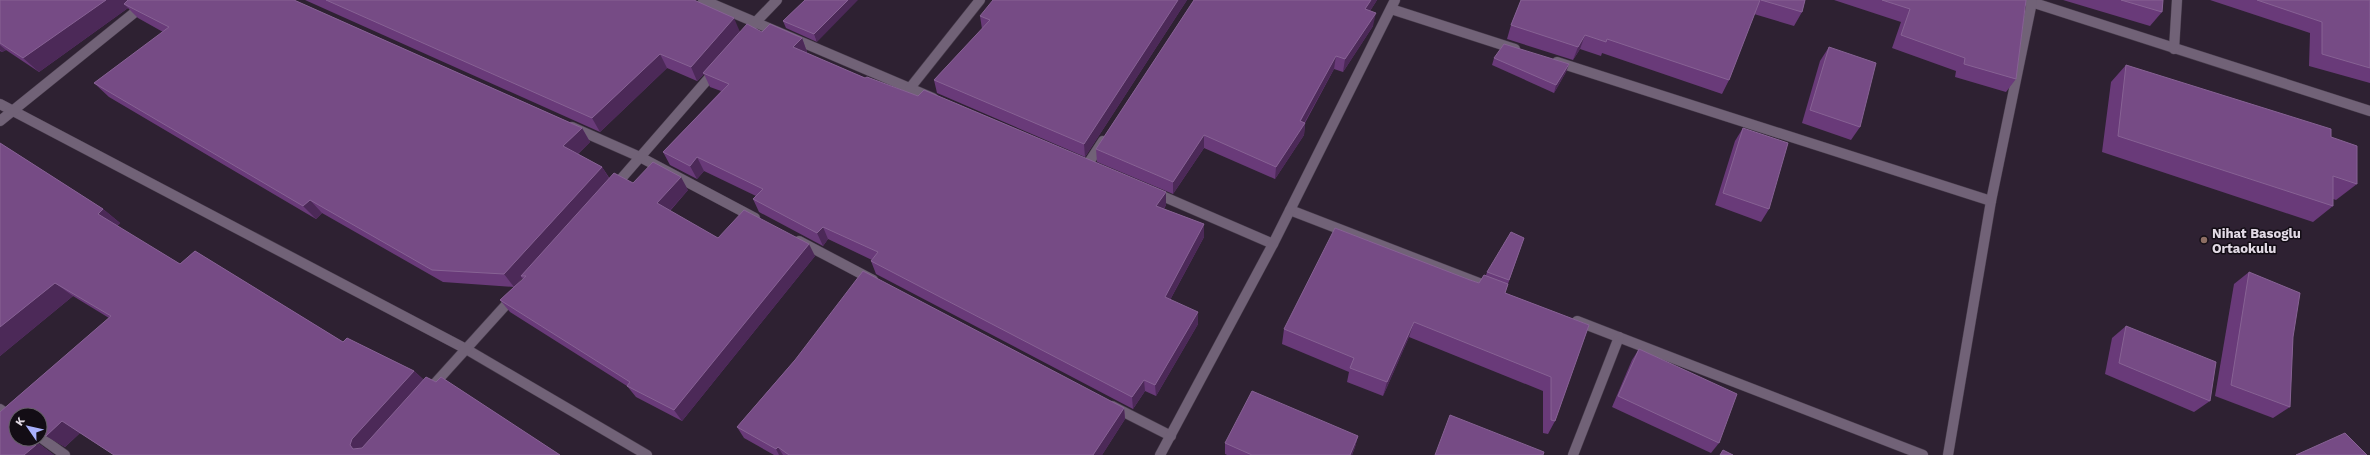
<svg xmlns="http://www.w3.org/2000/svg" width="2370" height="455" font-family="'Work Sans',sans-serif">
  <rect width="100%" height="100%" fill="#2e2132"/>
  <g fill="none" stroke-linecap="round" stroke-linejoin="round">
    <defs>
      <g id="minor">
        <path d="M703 0 933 98"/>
        <path d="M2025 0 2370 111"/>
        <path d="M1391 9 1515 49"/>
        <path d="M752 26 777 0"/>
        <path d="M2174 49 2177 0"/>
        <path d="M1557 62 1991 201"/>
        <path d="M910 88 980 0"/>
        <path d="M0 104 466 349 647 455"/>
        <path d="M0 121 150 0"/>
        <path d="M572 127 640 157 755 218"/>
        <path d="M1088 164 1103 141"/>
        <path d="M614 187 715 71"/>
        <path d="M1153 192 1273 244"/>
        <path d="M1290 210 1484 285"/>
        <path d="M799 241 873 280"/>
        <path d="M1577 321 1923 455"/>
        <path d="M428 391 514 296"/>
        <path d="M1112 406 1171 436"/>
        <path d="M0 409 16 420"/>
        <path d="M40 437 65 455"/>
        <path d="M1160 455 1273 244 1395 0"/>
        <path d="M1573 455 1619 337"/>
        <path d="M1948 455 1991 201 2032 2"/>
      </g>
    </defs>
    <use href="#minor" stroke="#473c4b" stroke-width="11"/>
    <use href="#minor" stroke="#716277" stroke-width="10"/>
  </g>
  <g fill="#693a79">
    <path d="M0 0H294L582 128 590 142 578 154 602 167 610 179 633 183 688 190 670 211 718 238 815 256 682 421 636 397 627 386 510 312 500 300 523 279 522 278 514 287 443 282 322 213 316 219 109 97 94 83 163 32 138 18 128 8 39 72 6 50 2 52 0 51Z"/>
    <path d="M305 0H694L740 32H762L802 38 807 52 806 53 865 78 1166 192V205L1164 209 1204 224V237L1170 300 1198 324 1156 396 1145 391 1133 409 876 274 871 261 872 260 828 239 823 246 759 212 753 199 756 196 704 171 697 179 670 165 663 152 721 91 710 87 704 74 697 81 667 68 600 132Z"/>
    <path d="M805 0 817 42 786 28 783 21Z"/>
    <path d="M1187 0 1085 157 937 93 934 80 982 29 980 16Z"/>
    <path d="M1194 0H1377L1370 11 1373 26 1343 72 1334 69 1305 123 1304 135 1275 179 1204 148 1173 194 1097 162 1096 149Z"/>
    <path d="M1521 0H1805L1802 12 1794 26 1754 14 1729 80 1722 94 1602 53 1601 56 1580 49 1573 60 1507 39 1511 25Z"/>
    <path d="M1834 0H2026L2016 79 2006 92 1955 77 1956 71 1892 48 1901 22Z"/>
    <path d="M2063 0H2163L2162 12 2150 26Z"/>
    <path d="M2210 0H2370V83L2309 66 2310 33Z"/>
    <path d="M1829 47 1860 127 1851 140 1802 123 1820 61Z"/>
    <path d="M1494 58 1569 64 1566 72 1554 93 1492 65Z"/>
    <path d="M2126 65 2331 137 2357 184 2336 200 2333 199V206L2313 222 2102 152 2111 82Z"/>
    <path d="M1743 128 1769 209 1761 222 1715 205 1735 141Z"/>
    <path d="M0 143 103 209 120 223 117 226 180 264 195 251 343 342 347 338 414 371 424 380 426 377 436 382 441 377 560 455H114L80 433 65 447 40 432V415H16V439H34V440L54 455H0V412L109 318 73 296 0 356Z"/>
    <path d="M1524 238 1508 284 1505 293 1589 325 1555 421 1548 434 1543 433V391L1409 337 1383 396 1347 382 1349 372 1282 344 1284 329 1470 280 1479 283 1486 275 1487 272Z"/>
    <path d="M2249 272 2293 337 2290 407 2273 418 2215 396 2234 284Z"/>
    <path d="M2126 326 2210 401 2194 412 2105 374 2112 338Z"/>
    <path d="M1639 349 1719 443 1711 453 1612 407 1632 360Z"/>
    <path d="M795 360 1124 408 1125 419 1102 455H774L744 438 737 427Z"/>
    <path d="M1358 436 1355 447 1352 455H1227L1225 454V443Z"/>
  </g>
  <g fill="#4c2958">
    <path d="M106 0H140L124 4 128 8 39 72 23 58Z"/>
    <path d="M848 0H858L817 42 814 34Z"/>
    <path d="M1178 0H1187L1085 157 1084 144Z"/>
    <path d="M1371 0H1377L1363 22 1365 9Z"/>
    <path d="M1376 13 1373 26 1343 72 1345 59Z"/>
    <path d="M734 18 740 32 703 73 704 74 697 81 691 67Z"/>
    <path d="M1585 35 1580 49 1573 60 1578 47Z"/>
    <path d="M802 38 807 52 798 61 793 47Z"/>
    <path d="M0 45 6 50 2 52 0 50Z"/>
    <path d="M660 54 667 68 600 132 592 118Z"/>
    <path d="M1336 56 1334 69 1303 125 1305 123 1304 135 1275 179 1276 167Z"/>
    <path d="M1569 64 1566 72 1554 93 1556 85Z"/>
    <path d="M582 128 590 142 572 159 563 146Z"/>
    <path d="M1204 135V148L1173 194V182Z"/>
    <path d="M697 157 704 171 697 179 690 166Z"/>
    <path d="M602 167 610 180 521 276 522 278 514 287 504 274Z"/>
    <path d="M681 177 688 190 665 216 657 203Z"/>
    <path d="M1166 192V205L1157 219 1156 206Z"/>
    <path d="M310 200 322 213 316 219 303 206Z"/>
    <path d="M103 209 120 223 114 228 98 214Z"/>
    <path d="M1204 224V237L1165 309V297Z"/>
    <path d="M823 227 828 239 823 246 817 233Z"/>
    <path d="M809 244 815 256 682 421 674 410Z"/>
    <path d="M55 283 73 296 0 356V327Z"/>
    <path d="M1198 312V324L1156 396 1155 385Z"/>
    <path d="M1414 322 1409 337 1383 396 1387 382Z"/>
    <path d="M414 371 427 383 366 451 353 449 350 445 352 439Z"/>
    <path d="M1144 380 1145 391 1133 409 1132 397Z"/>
    <path d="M1124 408 1125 419 1102 455H1093Z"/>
    <path d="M16 421V430L14 429 15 422Z"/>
    <path d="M62 421 81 432 65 447 46 436Z"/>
    <path d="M1358 436 1355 447 1352 455H1350Z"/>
    <path d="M28 439H34V440L54 455H24Z"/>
    <path d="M778 447 783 455H779L776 449Z"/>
  </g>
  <g fill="#764b85" stroke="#876294">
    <path d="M0 0H106L23 58 0 43Z"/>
    <path d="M128 0H294L582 128 563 146 602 167 504 274 432 270 310 200 303 206 94 83 169 27 124 4Z"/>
    <path d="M326 0H694L734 18 691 67 660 54 592 118Z"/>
    <path d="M805 0H848L814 34 783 21Z"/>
    <path d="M993 0H1178L1084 144 934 80 990 20 980 16Z"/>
    <path d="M1194 0H1371L1365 9 1376 13 1345 59 1336 56 1300 121 1305 123 1276 167 1204 135 1173 182 1096 149Z"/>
    <path d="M1521 0H1760L1729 80 1607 39 1606 42 1585 35 1578 47 1511 25Z"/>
    <path d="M1761 0H1805L1802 12Z"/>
    <path d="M1882 0H2026L2016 79 1964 64 1965 58 1901 35 1910 9Z"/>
    <path d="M2121 0H2163L2162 12Z"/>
    <path d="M2257 0H2370V68L2322 54V22Z"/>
    <path d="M747 24 762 32 770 24 802 38 793 47 865 78 867 77 918 96 924 90 1166 192 1156 206 1204 224 1165 297 1198 312 1155 385 1144 380 1132 397 871 261 878 252 823 227 817 233 753 199 763 189 697 157 690 166 663 152 729 84 703 73Z"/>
    <path d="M1504 44 1569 64 1556 85 1494 58Z"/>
    <path d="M1829 47 1876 63 1860 127 1810 110Z"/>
    <path d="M2126 65 2331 129V137L2357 146V184L2333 176V206L2118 136Z"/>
    <path d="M1743 128 1788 143 1769 209 1723 193Z"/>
    <path d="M0 143 103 209 98 214 180 264 195 251 343 342 347 338 414 371 352 439 350 445 353 449 362 448 426 377 436 382 441 377 560 455H114L62 421 46 436 40 432V415H16V421L15 422 14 429 16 430V439H28L36 445 24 455H0V412L111 316 55 283 0 327Z"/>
    <path d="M653 162 681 177 657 203 718 238 744 210 809 244 674 410 627 386 630 382 500 300 526 276H521L614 173 633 183Z"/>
    <path d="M1335 228 1470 280 1479 283 1484 275 1508 284 1505 293 1589 325 1555 421 1551 420V377L1414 322 1387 382 1350 368 1354 358 1284 329Z"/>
    <path d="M1511 232 1524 238 1509 280 1487 272Z"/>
    <path d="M863 271 1124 408 1093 455H789L778 447 776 449 737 427 795 360Z"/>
    <path d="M2249 272 2300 293 2293 337 2290 407 2231 385Z"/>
    <path d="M2126 326 2216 362 2210 401 2119 363Z"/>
    <path d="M1639 349 1737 394 1719 443 1618 396Z"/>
    <path d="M1252 391 1358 436 1350 455H1252L1225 443Z"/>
    <path d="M1450 415 1544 452 1543 455H1435Z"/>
    <path d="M2345 433 2367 455H2296Z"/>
    <path d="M1723 450 1733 455H1720Z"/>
  </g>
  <circle fill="#8d6e63" stroke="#130d15" stroke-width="1.5" cx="2204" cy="240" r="4"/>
  <g text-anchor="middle" stroke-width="3" stroke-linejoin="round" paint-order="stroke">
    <g font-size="13" font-weight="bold" fill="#e2dae5" stroke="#130d15" text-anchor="start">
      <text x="2212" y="238">Nihat Basoglu<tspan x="2212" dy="15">Ortaokulu</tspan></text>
    </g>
  </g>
  <g transform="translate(28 427) rotate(304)"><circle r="19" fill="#130d15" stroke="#665f68"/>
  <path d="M0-3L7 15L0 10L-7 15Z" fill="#a8b0fc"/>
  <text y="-6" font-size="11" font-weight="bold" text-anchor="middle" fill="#e2dae5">K</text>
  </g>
</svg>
